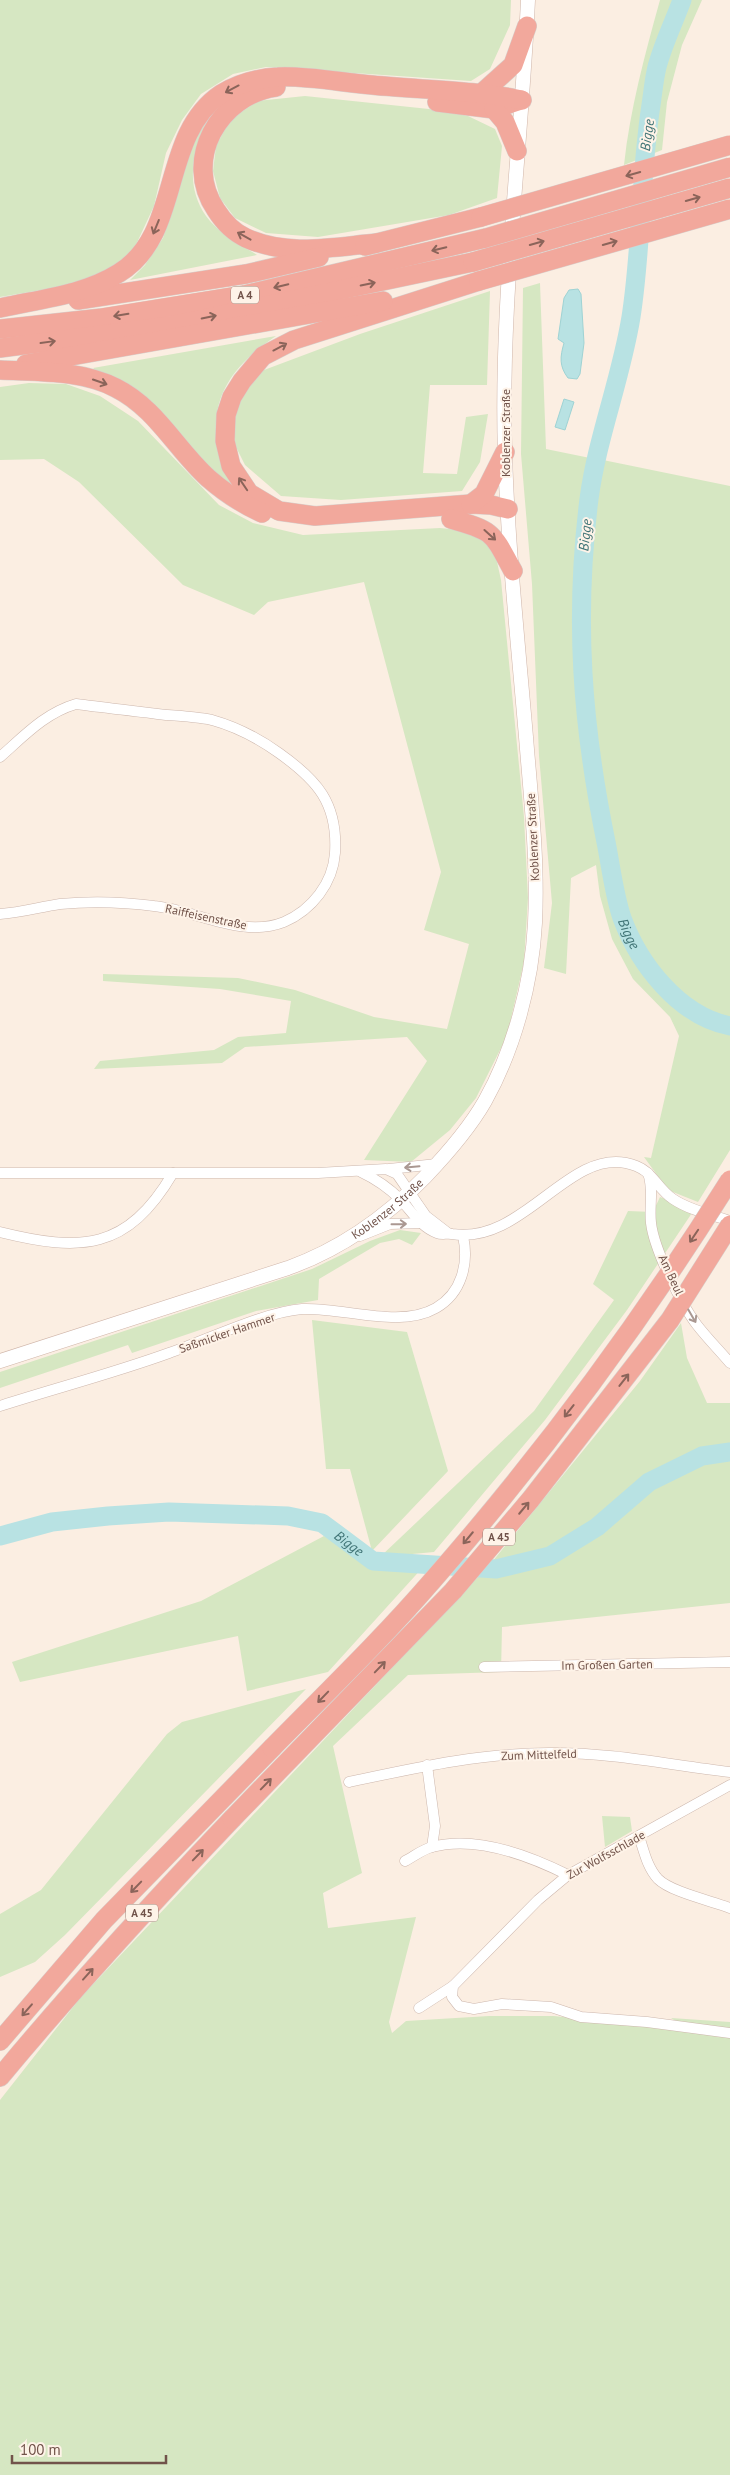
<svg xmlns="http://www.w3.org/2000/svg" width="730" height="2475" font-family="'PT Sans',sans-serif">
  <rect width="100%" height="100%" fill="#fbeee2"/>
  <g fill="#d6e7c2">
    <path d="M0 0H511L510 25 490 69 471 81 266 67 233 74 201 94 182 120 166 153 154 206 134 249 108 271 71 285 0 297Z"/>
    <path d="M660 0H702L682 45 667 102 662 150 624 165C630 109 645 54 660 0Z"/>
    <path d="M305 96 448 111 468 116 495 129 502 146 497 198 449 215 318 237 266 233 235 218 220 198 213 171 216 146 230 120 257 101Z"/>
    <path d="M212 111C195 144 182 181 206 216 218 233 240 244 257 255L130 280 145 265 163 238 198 128Z"/>
    <path d="M540 283 546 449 590 458 583 526H593L594 495 603 460 730 486V1150L698 1202 668 1190 644 1157 651 1158 679 1036 670 1017 633 979 612 939 600 896 596 865 571 878 566 974 544 968 552 903 539 756 532 584 521 454 523 288Z"/>
    <path d="M490 291 487 385H430L423 473 457 474 466 417 488 414 480 462 462 491 341 500 281 496 245 465 232 439 236 408 256 373 360 334Z"/>
    <path d="M276 336C238 362 210 392 217 443 219 458 231 477 237 492L93 368Z"/>
    <path d="M29 383 66 384 100 396 138 421 219 505 253 523 303 535 440 528 469 531 494 548 501 580 524 817 528 898 524 962 507 1036 476 1098 450 1130 411 1162 364 1160 427 1061 407 1037 245 1047 222 1063 94 1069 100 1061 214 1050 238 1037 286 1033 291 1001 220 989 103 981V974L238 978 295 990 374 1017 447 1029 469 944 424 930 441 872 364 582 268 602 254 615 183 585 79 482 44 459 0 460V387Z"/>
    <path d="M660 1197 694 1210 627 1310 545 1420 434 1552 380 1557 534 1411 614 1300 593 1284 628 1211 653 1212Z"/>
    <path d="M400 1230 421 1233 412 1245 399 1239 380 1243 319 1279 318 1300 256 1311 132 1353 128 1345 0 1388V1372L312 1269 370 1241Z"/>
    <path d="M312 1320 407 1332 448 1471 372 1551 350 1469H326Z"/>
    <path d="M681 1323 687 1358 707 1403H730V1603L502 1627 501 1672 408 1675 333 1746 362 1873 323 1893 328 1928 416 1917 389 2022 392 2033 406 2021 489 2016H554L712 2033 680 2024 671 2018 730 2022V2475H0V2100L81 1997 492 1562 640 1381Z"/>
    <path d="M324 1536 370 1566H424L328 1672 247 1691 238 1636 20 1682 12 1662 201 1601Z"/>
    <path d="M306 1689 65 1935 35 1962 0 1977V1914L41 1890 167 1734 182 1722Z"/>
    <path d="M602 1816 630 1817 632 1831 605 1847Z"/>
  </g>
  <g fill="#b8e2e3" stroke="#9fd3d4">
    <path d="M578 289 581 294 584 343 580 374 577 379 568 378C559 366 560 357 564 343L558 339 564 298 569 290Z"/>
    <path d="M564 399 574 402 565 430 555 427Z"/>
  </g>
  <g fill="none" stroke-linecap="round" stroke-linejoin="round">
    <g stroke="#b8e2e3" stroke-width="19">
      <path id="s1" d="M682 0C674 22 663 44 657 67 654 79 653 92 651 105 640 175 642 247 631 317 621 379 597 438 589 499 574 619 582 725 606 842 611 867 614 894 622 918 639 964 679 1016 730 1026"/>
      <path id="s2" d="M0 1536 52 1522 108 1516 169 1512 288 1516 322 1523 373 1561 496 1569 550 1556 597 1527 649 1482 702 1456 730 1452"/>
    </g>
    <defs>
      <g id="minor">
        <path d="M0 757C24 736 45 713 76 704 106 708 136 711 166 715 181 716 197 717 212 720 237 727 258 738 279 753 317 780 338 803 335 853 333 883 312 910 284 922 242 939 196 910 154 906 123 902 91 901 60 904 40 907 20 913 0 914"/>
        <path d="M389 1169 437 1164"/>
        <path d="M361 1172C376 1179 389 1188 401 1200 412 1212 421 1227 437 1233 442 1235 447 1233 452 1234 522 1245 567 1151 626 1163 653 1168 655 1187 673 1199 689 1210 712 1215 730 1221"/>
        <path d="M0 1173H318L386 1169 397 1174 426 1216 448 1233"/>
        <path d="M648 1173C654 1190 649 1206 651 1223 654 1249 681 1304 697 1325 707 1338 719 1350 730 1363"/>
        <path d="M0 1232C81 1252 127 1251 173 1173"/>
        <path d="M360 1236 390 1224 421 1223"/>
        <path d="M0 1406C56 1388 114 1373 169 1353 207 1340 264 1312 302 1309 343 1307 400 1329 436 1308 462 1293 469 1263 463 1236"/>
        <path d="M484 1667 730 1662"/>
        <path d="M427 1765 435 1826 432 1847"/>
        <path d="M349 1782C415 1768 481 1753 549 1753 609 1752 670 1765 730 1772"/>
        <path d="M730 1785 568 1875 538 1900 453 1986 452 1997 459 2006 474 2009 502 2004 551 2007 581 2017 647 2022 730 2033"/>
        <path d="M639 1836C644 1851 647 1867 658 1879 671 1892 712 1901 730 1908"/>
        <path d="M405 1861C413 1857 423 1849 432 1847 476 1835 530 1856 568 1875"/>
        <path d="M419 2008 453 1986"/>
      </g>
      <g id="secondary">
        <path id="s3" d="M0 1361 288 1268C341 1249 386 1217 425 1177 446 1155 469 1129 485 1101 514 1049 532 983 535 923 538 862 531 799 526 737 518 643 508 549 505 455 500 303 521 152 528 0"/>
      </g>
      <g id="motorway">
        <path d="M276 87C219 95 182 160 216 210 223 221 233 232 246 238 288 257 333 247 377 243"/>
        <path d="M483 92 513 65 527 26"/>
        <path d="M437 102 494 109 521 100"/>
        <path d="M494 109 505 122 517 151"/>
        <path d="M365 246 481 217"/>
        <path d="M479 281 294 340 263 356 242 381 232 397 226 415 225 441 231 466 249 493 279 511 315 516 471 504 491 505 508 509"/>
        <path d="M78 300 246 274 319 257"/>
        <path d="M0 308C40 299 84 295 119 273 183 234 159 136 221 94 239 83 258 78 278 77 304 75 345 83 372 85 422 90 473 90 522 100"/>
        <path d="M0 329 102 318 244 295 486 238"/>
        <path d="M0 348 169 326 473 262"/>
        <path d="M26 364 383 301"/>
        <path d="M0 370C38 372 81 370 116 388 156 408 176 449 208 478 224 492 242 504 262 513"/>
        <path d="M471 504 484 494 505 452"/>
        <path d="M451 519C494 531 492 532 513 571"/>
        <path d="M0 2041 104 1920 272 1748"/>
        <path d="M0 2077C74 1988 152 1903 232 1819"/>
      </g>
    </defs>
    <use href="#minor" stroke="#cdb7ad" stroke-width="11"/>
    <use href="#secondary" stroke="#d0b6aa" stroke-width="15"/>
    <use href="#motorway" stroke="#d7cfcc" stroke-width="20"/>
    <use href="#minor" stroke="#fff" stroke-width="10"/>
    <use href="#secondary" stroke="#fff" stroke-width="14"/>
    <use href="#motorway" stroke="#f2a89c" stroke-width="19"/>
    <defs>
      <g id="motorway-bridge">
        <path d="M481 217 730 145"/>
        <path d="M486 238 730 167"/>
        <path d="M473 262 730 188"/>
        <path d="M479 281 730 209"/>
        <path d="M272 1748C326 1693 382 1639 432 1581 540 1458 643 1319 730 1180"/>
        <path d="M232 1819 453 1591 531 1499 670 1320 730 1225"/>
      </g>
    </defs>
    <use href="#motorway-bridge" stroke="#d7cfcc" stroke-width="20" stroke-linecap="butt"/>
    <use href="#motorway-bridge" stroke="#f2a89c" stroke-width="19"/>
  </g>
  <defs><path id="oneway-shaft" d="M-6 0H5M1.5-3L5.5 0L1.5 3" fill="none" stroke-width="1.6" stroke-linecap="round" stroke-linejoin="round" transform="scale(1.25)"/></defs>
  <g stroke="#8b645a">
    <use href="#oneway-shaft" transform="translate(232 89) rotate(152)"/>
    <use href="#oneway-shaft" transform="translate(633 174) rotate(164)"/>
    <use href="#oneway-shaft" transform="translate(693 199) rotate(-16)"/>
    <use href="#oneway-shaft" transform="translate(156 227) rotate(112)"/>
    <use href="#oneway-shaft" transform="translate(244 236) rotate(-151)"/>
    <use href="#oneway-shaft" transform="translate(537 243) rotate(-16)"/>
    <use href="#oneway-shaft" transform="translate(610 243) rotate(-16)"/>
    <use href="#oneway-shaft" transform="translate(439 249) rotate(167)"/>
    <use href="#oneway-shaft" transform="translate(368 284) rotate(-12)"/>
    <use href="#oneway-shaft" transform="translate(281 286) rotate(167)"/>
    <use href="#oneway-shaft" transform="translate(121 315) rotate(171)"/>
    <use href="#oneway-shaft" transform="translate(209 317) rotate(-12)"/>
    <use href="#oneway-shaft" transform="translate(48 342) rotate(-8)"/>
    <use href="#oneway-shaft" transform="translate(280 347) rotate(-28)"/>
    <use href="#oneway-shaft" transform="translate(100 382) rotate(19)"/>
    <use href="#oneway-shaft" transform="translate(243 484) rotate(-124)"/>
    <use href="#oneway-shaft" transform="translate(490 535) rotate(42)"/>
    <use href="#oneway-shaft" transform="translate(694 1236) rotate(124)"/>
    <use href="#oneway-shaft" transform="translate(624 1380) rotate(-52)"/>
    <use href="#oneway-shaft" transform="translate(569 1411) rotate(128)"/>
    <use href="#oneway-shaft" transform="translate(524 1508) rotate(-50)"/>
    <use href="#oneway-shaft" transform="translate(468 1538) rotate(130)"/>
    <use href="#oneway-shaft" transform="translate(380 1667) rotate(-46)"/>
    <use href="#oneway-shaft" transform="translate(323 1697) rotate(134)"/>
    <use href="#oneway-shaft" transform="translate(266 1784) rotate(-46)"/>
    <use href="#oneway-shaft" transform="translate(198 1855) rotate(-46)"/>
    <use href="#oneway-shaft" transform="translate(136 1887) rotate(134)"/>
    <use href="#oneway-shaft" transform="translate(88 1974) rotate(-48)"/>
    <use href="#oneway-shaft" transform="translate(27 2010) rotate(131)"/>
  </g>
  <g stroke="#aa9892">
    <use href="#oneway-shaft" transform="translate(412 1167) rotate(175)"/>
    <use href="#oneway-shaft" transform="translate(399 1224) rotate(-1)"/>
    <use href="#oneway-shaft" transform="translate(692 1316) rotate(60)"/>
  </g>
  <g text-anchor="middle" stroke-width="4" stroke-linejoin="round" paint-order="stroke">
    <g fill="#fef3e8" stroke="#9b8379" stroke-width="1">
      <rect x="231" y="286.5" width="28" height="17" rx="4"/>
      <rect x="483" y="1528.5" width="32" height="17" rx="4"/>
      <rect x="126" y="1904.5" width="32" height="17" rx="4"/>
    </g>
    <g font-size="11" font-weight="bold" fill="#71534a">
      <text x="245" y="299">A 4</text>
      <text x="499" y="1541">A 45</text>
      <text x="142" y="1917">A 45</text>
    </g>
    <g font-size="12" fill="#71534a" stroke="#fef3e8">
      <text transform="translate(506 433) rotate(-90)" y="4">Koblenzer Straße</text>
      <text transform="translate(533 837) rotate(-93)" y="4">Koblenzer Straße</text>
      <text transform="translate(206 917) rotate(12)" y="4">Raiffeisenstraße</text>
      <text dy="4" stroke="none"><textPath href="#s3" startOffset="419">Koblenzer Straße</textPath></text>
      <text transform="translate(671 1275) rotate(65)" y="4">Am Beul</text>
      <text transform="translate(227 1333) rotate(-19)" y="4">Saßmicker Hammer</text>
      <text transform="translate(607 1665) rotate(-1)" y="4">Im Großen Garten</text>
      <text transform="translate(539 1755) rotate(-2)" y="4">Zum Mittelfeld</text>
      <text transform="translate(606 1855) rotate(-29)" y="4">Zur Wolfsschlade</text>
    </g>
    <g font-size="14" font-style="italic" fill="#407476" stroke="#fef3e8">
      <text transform="translate(647 135) rotate(-82)" y="5">Bigge</text>
      <text transform="translate(585 535) rotate(-84)" y="5">Bigge</text>
      <text dy="5" stroke="none"><textPath href="#s1" startOffset="950">Bigge</textPath></text>
      <text dy="5" stroke="none"><textPath href="#s2" startOffset="359">Bigge</textPath></text>
    </g>
  </g>
  <path d="M12 2455v8h154v-8" fill="none" stroke="#71534a" stroke-width="2.5"/>
  <text x="20" y="2455" font-size="15" fill="#71534a" stroke="#fef3e8" stroke-width="4" paint-order="stroke">100 m</text>
</svg>
